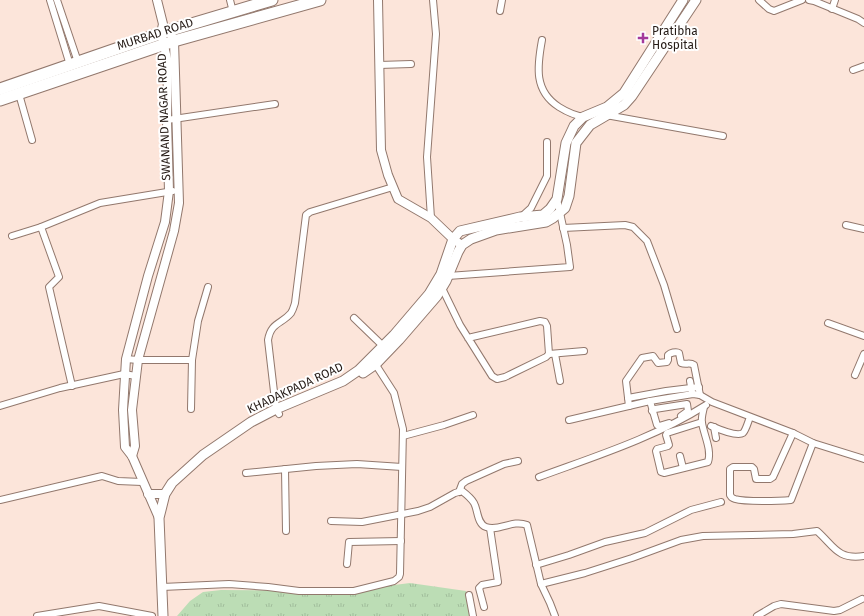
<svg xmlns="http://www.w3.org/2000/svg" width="864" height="616" font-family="'Fira Sans',sans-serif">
  <defs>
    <pattern id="park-tufts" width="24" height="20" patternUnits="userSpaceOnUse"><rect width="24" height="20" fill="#bcddb5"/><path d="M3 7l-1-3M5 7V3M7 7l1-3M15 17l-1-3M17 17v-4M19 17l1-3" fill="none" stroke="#a1bd9b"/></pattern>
  </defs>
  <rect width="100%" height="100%" fill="#fce5da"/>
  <path fill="url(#park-tufts)" d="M410 583 466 591 470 616H177L190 601 203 592 221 590 347 591Z"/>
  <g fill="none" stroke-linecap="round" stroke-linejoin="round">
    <defs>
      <g id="minor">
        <path d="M50 0 70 65"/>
        <path d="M57 0 78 62"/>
        <path d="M230 0 233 12"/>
        <path d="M759 0 769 9 774 11 802 0"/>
        <path d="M809 0 814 1 858 19 864 23"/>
        <path d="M832 9 835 0"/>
        <path d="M500 11 502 0"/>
        <path d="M542 40C537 67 534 91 559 107 567 112 576 116 585 117"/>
        <path d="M379 65 411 64"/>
        <path d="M853 70 864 66"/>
        <path d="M19 94 32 140"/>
        <path d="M606 115 723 136"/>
        <path d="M167 120 275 104"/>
        <path d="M431 218 427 157 436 34 433 0"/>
        <path d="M520 218 531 208 547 176V142"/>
        <path d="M846 225 864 229"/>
        <path d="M41 227 59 277 49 287 72 386"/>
        <path d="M563 228 625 225 633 227 647 241 664 285 677 329"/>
        <path d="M12 236 41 227 100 203 173 191"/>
        <path d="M448 276 570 267 567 245 557 199"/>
        <path d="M441 286 460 325 492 376 497 379 505 377 546 357 549 354 547 326 545 322 540 321 468 338"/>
        <path d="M354 318 383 346"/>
        <path d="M828 323 864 336"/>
        <path d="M549 354 584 351"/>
        <path d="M555 354 560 381"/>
        <path d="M126 359 138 360H192"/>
        <path d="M855 375 864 354"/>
        <path d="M690 381 692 392"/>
        <path d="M628 398 666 391 699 387"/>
        <path d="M650 401 657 425 659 426 669 423"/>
        <path d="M0 406 60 388 124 374 136 376"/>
        <path d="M629 406 626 381 642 358 653 356 658 363 667 362 668 360V355C670 353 676 351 679 353L681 363C686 365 690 362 694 365L700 395"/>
        <path d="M191 409 192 360 198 321 208 287"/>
        <path d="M652 411 655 409 687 404 688 411 681 416"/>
        <path d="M279 414 276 409 268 340C271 322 282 324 291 313 293 310 294 306 295 303L306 215 310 212 393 187"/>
        <path d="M569 420 650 401 693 394 700 395 712 402 793 433 813 443 864 459"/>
        <path d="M702 422 667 433 666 435 669 445 668 446 657 449 656 451 661 472 664 473 708 462C712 450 704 435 702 423 701 418 703 412 704 407"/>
        <path d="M711 426C718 429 737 437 743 433 746 430 748 422 750 417"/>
        <path d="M714 427 716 438"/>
        <path d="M793 433 773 477 770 479H756L754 469 752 467H733L730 469V495C732 498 732 498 735 499 745 502 780 501 791 500L813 443"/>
        <path d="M403 436 444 425 473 415"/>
        <path d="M680 456 683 468"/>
        <path d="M285 469 286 531"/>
        <path d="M246 473 316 466 357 464 402 467"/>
        <path d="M539 477C596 456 654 438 706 405"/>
        <path d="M459 492 462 484 466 481 504 464 518 461"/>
        <path d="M0 500 102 476 118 481 142 482"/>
        <path d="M331 521 362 522 418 511 430 507 455 493 462 491C466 494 471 498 474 503 478 510 477 524 486 527 499 532 512 519 527 525L541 584 550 603 555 616"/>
        <path d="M347 564 349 542 401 541"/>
        <path d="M536 565 569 555 605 542 645 533 691 510 721 502"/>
        <path d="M541 584 585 573 632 558 681 540 703 536 793 534 817 531C834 546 837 560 864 556"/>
        <path d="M162 587 229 584 268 587 299 591H354L394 581 399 577 400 574 403 429 394 393 374 362"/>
        <path d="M469 595 473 616"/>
        <path d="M484 607 479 588 482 585 498 582 490 528"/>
        <path d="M37 616 99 606 152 616"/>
        <path d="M757 616 774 606 781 604 834 611 840 610 862 599"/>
      </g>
      <g id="tertiary">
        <path d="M157 0 163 24 161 33 168 63 167 120 169 191 165 222 148 276 126 359 123 410 125 447 132 456 159 518"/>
        <path d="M378 0 381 150 388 175 398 199 431 218 453 239 462 245"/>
        <path d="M132 456 135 446 132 410 138 360 174 231 179 203 174 41 172 36"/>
        <path d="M148 494H165"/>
      </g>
      <g id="secondary">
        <path d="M363 373 376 364 399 340 437 296 446 281 458 252 462 245 471 239 496 230 546 222 553 218 565 208 569 196 576 143 590 125 624 105 632 96 696 0"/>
        <path d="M163 616 159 518 165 494 172 483 203 455 251 422 276 409 343 381 359 370 394 335 429 294 441 274 453 239 460 231 520 217 543 215 550 209 557 199 566 143 574 126 583 117 607 107 624 93 683 0"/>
      </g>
      <g id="trunk">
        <path d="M0 89 168 31 272 0"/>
        <path d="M0 100 174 41 320 0"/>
      </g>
    </defs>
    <use href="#minor" stroke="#92786d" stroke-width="8"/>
    <use href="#tertiary" stroke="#92786d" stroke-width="10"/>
    <use href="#secondary" stroke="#92786d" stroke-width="11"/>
    <use href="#trunk" stroke="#92786d" stroke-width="13"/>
    <use href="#minor" stroke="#fff" stroke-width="6"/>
    <use href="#tertiary" stroke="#fff" stroke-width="8"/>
    <use href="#secondary" stroke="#fff" stroke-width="9"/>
    <use href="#trunk" stroke="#fff" stroke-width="11"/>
  </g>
  <path fill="#a3399b" stroke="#fff" stroke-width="1.5" d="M641 32h4v4h4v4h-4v4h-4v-4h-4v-4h4z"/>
  <g text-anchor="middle" stroke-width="4" stroke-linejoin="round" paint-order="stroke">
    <g font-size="12" fill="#251b16" stroke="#fff" text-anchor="start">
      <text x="652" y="35">Pratibha<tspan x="652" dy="14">Hospital</tspan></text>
    </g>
    <g font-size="12" fill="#251b16" stroke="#fff">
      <text transform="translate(155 34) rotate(-18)" y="4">MURBAD ROAD</text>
      <text transform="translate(164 117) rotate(-92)" y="4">SWANAND NAGAR ROAD</text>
      <text transform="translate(295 388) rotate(-25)" y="4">KHADAKPADA ROAD</text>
    </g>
  </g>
</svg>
